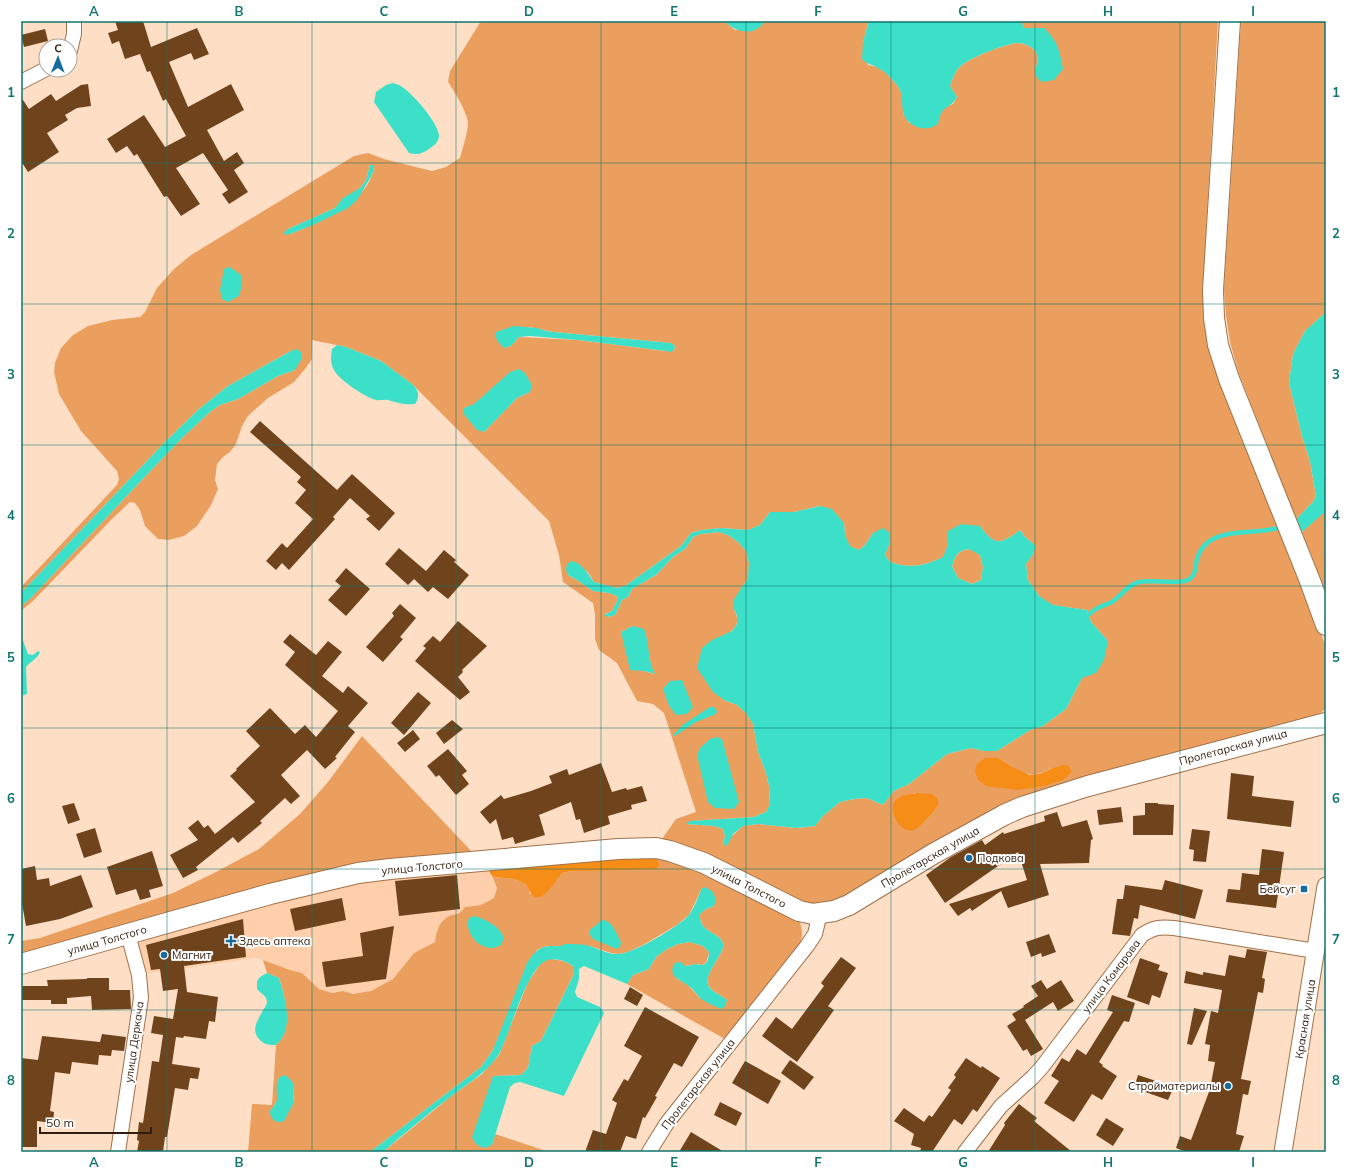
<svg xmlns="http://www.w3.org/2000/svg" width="1347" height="1173" font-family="Mulish,sans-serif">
  <rect width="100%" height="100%" fill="#fedfc6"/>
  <path fill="#fecfaa" d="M487 868 497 888 495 898 481 905 465 907 462 913 446 918 436 930 435 942 414 953 393 979 371 991 353 994 343 991 332 993 319 989 302 973 290 970 263 960 256 958 143 974 135 938 364 879Z"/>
  <g fill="#eb9f5e" fill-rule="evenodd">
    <path d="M481 21H724L735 30 762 25 765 21H869L863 42 868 65 877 67 886 73 898 86 903 96V113L909 123 940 114 945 107 953 104 957 97 950 86C953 78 955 70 962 65 972 57 1005 44 1017 43 1025 43 1030 46 1036 51L1038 61 1035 70 1042 82 1034 29 1024 28 1021 21H1218L1205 249 1204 293 1208 347 1213 363 1233 415 1315 616 1326 648 1325 709 1314 719 1043 793 842 902 821 906 803 903 660 842 676 819 696 812 664 713 653 704 637 701 617 663 599 650 595 639V614L593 603 563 582 559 555 549 521 412 384 381 361 346 347 312 340V359L305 369 294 382 268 398 248 416 242 426 236 444 230 452 223 457 217 464 215 480 218 489 211 505 197 526 184 536 169 540 158 539 145 526 140 510 135 503 130 502 112 519 34 600 21 611V606L30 599 137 485 183 437 211 411 220 405 238 399 278 376 295 370 291 351 228 386 199 409 165 442 21 593V587L117 485 119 479 117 471 81 431 59 394 54 372 55 363 61 348 73 335 88 326 112 320 140 317 145 312 157 288 174 269 191 255 354 156 368 153 384 159 432 171 446 167 460 158C463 147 467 135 468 124 468 113 454 91 448 82L450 71ZM370 165 374 168C367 204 320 222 290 234L288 229 335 208 360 188 366 180ZM529 327 554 332 671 343 675 346 674 350 671 351H666L578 340 519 337 511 346 504 348ZM530 392 517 398 484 432 464 408ZM820 506 844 523 845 535 849 546 859 550 865 545 873 533 890 542 885 555 890 562C911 569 923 566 944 557L948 545V531L980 526C995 547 1001 544 1020 530L1025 537 1036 546 1032 556 1026 564 1028 580 1039 596 1052 605 1087 610 1091 622 1108 641 1082 678 1066 709 1043 726 1030 730 997 751H984L971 748 947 754 909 784 894 791 883 805 867 798 854 799 840 802 823 816 815 826 797 828 758 824 743 826 723 844 725 836 723 829 714 826 687 824 691 821 754 817 766 812 770 804 769 786 766 773 758 752 753 724 746 713 737 705 724 700 725 635C738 628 740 622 734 609L742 587 748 579 749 563 746 551 738 542 728 535 719 532 700 534 693 537 686 548 673 557 656 575 632 589 628 597 622 600 615 615 608 617 605 614 612 611 618 599 617 596 609 593 593 591 577 580 568 575 587 571 594 582 617 588 625 586 681 546 691 533 702 530 721 528 748 530 760 525 770 512H794ZM633 626 646 636 651 667 654 674 644 671 621 632ZM998 758C1010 766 1026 779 1041 773 1045 772 1049 769 1053 768L1018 790ZM916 793 938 806 927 817 908 795Z"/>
    <path d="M1241 21H1326V312L1305 331 1293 354 1289 383 1302 436 1310 461 1316 496 1313 502 1296 519 1239 374 1230 342 1226 316 1224 289Z"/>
    <path d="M1325 511H1326V592L1302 532Z"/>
    <path d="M970 549 980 555 983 567 981 580 972 584 958 578 952 566C956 555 957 551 970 549Z"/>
    <path d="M362 736 476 856 21 958V941L40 938 173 893 216 872 259 849 300 814 328 782Z"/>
    <path d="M651 855 683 862 798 918C802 926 803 933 801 942L725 1039 627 984 633 975 649 969 656 957 667 949 678 944 690 942 703 946 709 952 708 957 706 963 702 965 696 964 685 966 677 979 687 984 700 998 727 1000C722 996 715 993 711 989 701 980 715 964 719 956 721 952 724 948 723 944 721 932 698 933 700 914L706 909 714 906 702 888 689 915 677 925 643 945 628 952 619 954 611 953 590 946H547L537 950 493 1050 481 1067 370 1152H248L252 1104 272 1105 276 1045C294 1030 285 997 279 978L267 973 263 960 290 970 302 973 319 989 332 993 343 991 353 994 371 991 393 979 414 953 435 942C436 933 438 924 446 918 454 912 458 918 465 907L481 905 494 898 497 888 492 876C498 878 503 878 509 878 515 879 522 882 528 885L530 894 555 881 562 873ZM278 1079 294 1086 293 1103 292 1106 273 1107 277 1101Z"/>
    <path d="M548 959C557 959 567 961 574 967V974L541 1041 532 1046 528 1068 521 1075 493 1076 492 1145 495 1134 549 1152H383L450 1097 482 1074 499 1055 528 982 541 963Z"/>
  </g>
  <g fill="#f68d16">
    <path d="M985 758H998L1012 767 1030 775 1040 774 1053 768 1064 765 1069 766 1072 772 1063 780 1044 786 1018 790 986 786 978 780 975 771 977 764Z"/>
    <path d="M917 793 932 794 938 799V806C934 811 921 826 916 829 899 838 885 805 898 798 903 795 911 794 917 793Z"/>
    <path d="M651 855 658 861 659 865 657 869 572 871 562 873C552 885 537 914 527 885 522 882 515 879 509 878 503 878 498 878 492 876L487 868Z"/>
  </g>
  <g fill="#3cdfc7" fill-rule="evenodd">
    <path d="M724 21H765C754 37 737 33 724 21Z"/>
    <path d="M869 21H1021L1024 28H1044C1057 40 1060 51 1063 69L1054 80 1042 82 1037 78 1035 70 1038 61 1036 51C1030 46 1025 43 1017 43 1005 44 972 57 962 65 955 70 953 78 950 86L957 97C949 111 942 103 938 124 936 125 933 127 930 128 918 130 906 124 903 112 901 101 904 94 897 85 892 79 886 72 878 68 872 64 868 65 862 59L863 42Z"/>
    <path d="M393 83C395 84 397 84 399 85 410 90 440 124 439 137 438 143 433 146 429 149 422 154 417 155 409 153L374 102 376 92 386 85Z"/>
    <path d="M370 165H373L374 168 372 175 357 200 348 208 313 225 290 234 285 235 284 232 288 229 335 208 343 198 360 188 366 180Z"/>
    <path d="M230 267 241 275 242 285 239 296 228 302 222 299 220 290 224 269Z"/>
    <path d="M1326 312V511L1302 532 1296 519 1313 502 1316 496 1310 461 1302 436 1289 383 1293 354 1305 331Z"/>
    <path d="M514 326 537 328 547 331 554 332 671 343 675 346 674 350 671 352 666 351 578 340 530 336 519 337 511 346 504 348 499 343 495 336 496 332Z"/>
    <path d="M337 345 346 347 381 361 412 384C419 390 420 397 415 404 405 405 398 403 388 400 384 399 380 401 376 400 365 397 339 380 334 370 330 363 331 356 332 349Z"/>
    <path d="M297 349 302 353 301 360 295 370 278 376 238 399 220 405 211 411 183 437 137 485 30 599 21 606V593L165 442 199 409 228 386 291 351Z"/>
    <path d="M519 369 525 373 532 385 530 392 517 398 484 432 477 430 463 413 464 408 474 404 510 372Z"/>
    <path d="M820 506 832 509 844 523 845 535 850 546 859 550 865 545 873 533 883 528 890 533V542L885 555 890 562C911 569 924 566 943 557L948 545V531L961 524 980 526C995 547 1001 544 1020 530L1025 537 1036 546 1032 556 1026 564 1028 580 1039 596 1053 605 1087 610 1091 622 1108 641 1104 660 1096 673 1082 678 1066 709 1043 726 1030 730 997 751H984L971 748 947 754 909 784 894 791 883 805 867 798 854 799 840 802 823 816 815 826 797 828 758 824 743 826 733 834 727 846 723 844 725 836 723 829 714 826 686 824 690 821 754 817 766 812 770 804 769 786 766 773 758 752 753 724 746 713 737 705 724 700 713 692 697 668 702 648 712 640 732 631 737 624V616L734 609 733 601 742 587 748 579 749 563 746 551 738 542 728 535 719 532 700 534 693 537 686 548 673 557 656 575 632 589 628 597 622 600 615 615 608 617 604 615 612 611 618 599 617 596 609 593 593 591 577 580 568 575 566 570 567 564 572 561C582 563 588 574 594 582L617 588 625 586 681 546 691 533 702 530 721 528 748 530 760 525 770 512H794ZM969 549 980 555 983 567 981 580 972 584 958 578 952 566C956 555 957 551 969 549Z"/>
    <path d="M633 626 644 629C650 643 647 660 655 674L644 671 630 670 621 632Z"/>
    <path d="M21 632 22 638 28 654 33 655 38 651 40 652C37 659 31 661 26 667L27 694 21 696Z"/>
    <path d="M682 680 693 707 687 714 676 715 669 706 663 689 670 681Z"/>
    <path d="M710 707H714L717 711 716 714 696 722 675 736 673 735 684 724Z"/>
    <path d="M717 737 722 739 739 802 734 809 715 808 708 802 697 755 700 748 710 739Z"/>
    <path d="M705 887 712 891 716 899 714 906 706 909 700 914C698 933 721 932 723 944 724 948 721 952 719 956 715 964 701 981 711 989 715 993 722 996 727 1000L725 1006 721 1009C715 1006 707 1003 701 999 697 995 694 990 690 987 682 980 666 977 675 963L681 962 685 966C689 966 691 965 695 964 697 964 699 965 702 965 708 965 709 956 709 952L703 946 690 942 678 944 667 949 656 957 649 969 633 975 627 984 584 966 579 969V979L575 992 577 997 600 1007 604 1013 564 1096 520 1082 515 1083 510 1087 492 1145 485 1148C478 1146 475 1144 472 1137L493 1076 521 1075 528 1068 532 1046 541 1041 574 974V967C566 960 549 955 541 964 526 978 514 1018 506 1038 503 1044 501 1052 497 1057 484 1075 465 1085 449 1098 426 1115 404 1134 383 1152H370L481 1067 493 1050 527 963C532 955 539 946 550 946 556 946 560 947 565 944 574 944 582 944 590 946 599 949 609 955 619 954 634 953 678 927 688 916 694 909 698 897 702 888Z"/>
    <path d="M474 916C485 919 500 926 504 938L501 945C498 946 495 948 492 948 477 948 464 931 469 918Z"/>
    <path d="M602 920C613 921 616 933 621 942L620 947 617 949 593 939 590 935V930Z"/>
    <path d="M267 973 279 978C285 998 295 1029 276 1045 270 1045 265 1045 261 1041 247 1029 262 1015 267 1003 267 995 261 994 257 989V981L260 977Z"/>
    <path d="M285 1075 292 1081 294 1086 293 1104 284 1121C275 1124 270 1119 270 1111 273 1107 276 1104 277 1100 278 1091 273 1077 285 1075Z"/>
  </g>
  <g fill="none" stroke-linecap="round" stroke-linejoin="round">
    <path stroke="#3cdfc7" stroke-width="4.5" d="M1084 619C1088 615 1093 610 1098 608 1103 605 1108 604 1112 602 1122 595 1127 585 1139 582 1152 579 1178 585 1188 580 1198 574 1194 565 1198 556 1207 531 1238 533 1259 531 1267 530 1275 529 1283 527"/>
  </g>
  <g fill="#6f431c">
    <path d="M115 21H143L151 47 197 28 209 54 194 60 191 53 169 62 188 107 231 84 244 110 207 130 224 161 237 152 244 163 234 170 248 192 229 204 222 194 228 190 203 153 176 168 200 204 181 216 167 196 164 197 137 154 134 156 127 146 116 153 107 139 144 115 165 147 186 136 166 99 163 101 150 71 147 72 140 54 125 59 119 41 112 44 108 33 118 30Z"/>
    <path d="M45 29 48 41 24 47 21 35Z"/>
    <path d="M88 84 91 106 77 108 65 115 68 120 47 133 59 152 28 172 21 161V97L29 109 51 94 56 101 81 85Z"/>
    <path d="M260 421 337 490 352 474 395 513 379 531 366 519 370 516 350 498 333 517 335 519 289 570 282 563 276 570 266 561 282 543 287 548 313 519 295 503 306 490 297 482 301 477 250 432Z"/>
    <path d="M399 548 426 571 444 550 456 560 454 562 469 575 448 599 433 587 428 592 414 579 408 585 385 564Z"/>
    <path d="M346 568 370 589 346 616 328 600 341 586 335 581Z"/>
    <path d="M400 604 416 618 400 637 403 639 383 662 366 647 394 616 392 613Z"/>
    <path d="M458 621 487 646 462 670 463 672 458 677 470 692 460 700 415 661 426 648 423 646 433 636 440 642Z"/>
    <path d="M290 634 316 655 328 641 342 652 322 676 343 693 348 686 368 703 348 726 355 732 335 757 337 758 325 769 307 750 281 775 300 796 291 804 285 798 260 821 262 823 238 843 233 837 196 867 198 870 183 878 170 855 198 840 188 828 198 820 204 828 208 825 215 834 255 802 230 776 237 770 236 769 260 746 246 731 270 708 295 734 305 725 316 737 338 711 285 665 295 652 283 642Z"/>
    <path d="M418 692 431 703 404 735 391 723Z"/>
    <path d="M452 720 463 729 444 744 436 733Z"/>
    <path d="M413 730 420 739 405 752 397 743Z"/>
    <path d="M448 749 467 771 462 775 469 784 456 795 439 775 436 777 427 766Z"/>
    <path d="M601 763 612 792 626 788 627 790 642 786 647 801 631 805 632 809 608 816 610 824 584 833 580 819 576 820 571 802 539 815 545 835 515 844 513 837 502 840 496 819 490 824 480 812 501 795 504 799 531 791 552 783 549 776 567 769 569 775Z"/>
    <path d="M1231 773 1254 776 1252 796 1294 801 1291 827 1227 819Z"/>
    <path d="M74 803 80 820 68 824 62 806Z"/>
    <path d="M1145 803H1158V804L1174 805 1173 835H1133V816L1145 815Z"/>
    <path d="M1121 807 1123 822 1099 825 1097 810Z"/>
    <path d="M1057 812 1062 827 1087 820 1093 839 1091 840 1089 863 1040 864 1049 895 1008 908 1001 891 972 911 970 908 958 916 949 904 1027 880 1018 852 945 903 926 875 951 857 982 840 985 845 1003 832 1004 834 1045 821 1044 816Z"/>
    <path d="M95 828 102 852 84 858 76 834Z"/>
    <path d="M1192 829 1210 831 1206 862 1193 861 1194 850 1189 849Z"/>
    <path d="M1262 849 1284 852 1276 908 1226 902 1228 889 1240 890 1242 873 1259 875Z"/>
    <path d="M152 851 163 886 149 890 151 897 140 900 136 889 116 895 107 867Z"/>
    <path d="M35 866 37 880 49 878 50 886 81 875 93 907 60 919 26 926 21 898V869Z"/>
    <path d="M457 875 460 909 399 916 395 881Z"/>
    <path d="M1165 880 1203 890 1195 919 1140 905 1138 919 1134 918 1130 936 1112 934 1117 899H1123L1125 885 1162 890Z"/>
    <path d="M342 898 346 920 295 931 290 909Z"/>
    <path d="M243 919 246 957 184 966 187 992 218 997 215 1022 209 1021 206 1039 184 1036 183 1038 176 1037 172 1064 200 1068 198 1079 190 1078 188 1090 175 1088 167 1137H165L163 1152H137L139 1141 137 1140 139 1122 143 1123 152 1061 159 1062 163 1035 151 1033 154 1016 173 1019 178 989 163 991 160 969 151 970 146 945Z"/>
    <path d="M394 926 386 979 326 987 322 962 363 956 360 933Z"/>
    <path d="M1049 934 1056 952 1042 957 1041 953 1031 957 1026 942Z"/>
    <path d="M1247 949 1267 952 1262 978 1265 979 1263 993 1258 992 1241 1079 1251 1081 1248 1095 1243 1094 1236 1134 1244 1136 1239 1152H1187L1176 1148 1180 1136 1191 1140 1210 1089 1215 1062 1208 1061 1210 1045 1205 1044 1211 1011 1218 1013 1222 990 1184 983 1186 971 1203 975V972L1225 976 1229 955 1245 958Z"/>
    <path d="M841 957 856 968 828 1006 834 1010 797 1062 762 1036 776 1017 792 1029 824 986 821 983Z"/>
    <path d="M1140 958 1160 965 1158 970 1168 973 1160 998 1152 995 1149 1005 1127 997Z"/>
    <path d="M87 978H109V990H130L131 1009 92 1010 91 996 67 998V1004H51V1000H21V986H48L47 980 87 979Z"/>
    <path d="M1041 980 1047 989 1061 980 1074 1001 1058 1011 1053 1002 1025 1020 1043 1049 1031 1056 1027 1049 1023 1051 1007 1026 1016 1020 1012 1014 1024 1007 1023 1006 1038 996 1031 986Z"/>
    <path d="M630 987 643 995 637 1006 624 999Z"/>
    <path d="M1112 995 1135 1003 1129 1022 1124 1021 1099 1062 1103 1065 1102 1066 1117 1076 1102 1100 1092 1094 1074 1122 1044 1103 1059 1081 1051 1076 1062 1058 1069 1062 1077 1049 1086 1055 1113 1012 1107 1010Z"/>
    <path d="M645 1007 699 1037 682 1067 674 1063 655 1096 657 1097 645 1118 643 1117 636 1139 626 1136 620 1152H585L593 1130 606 1134 617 1103 612 1100 624 1079 628 1081 642 1056 624 1046Z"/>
    <path d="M1194 1008 1207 1011 1192 1045 1187 1044Z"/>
    <path d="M102 1034 126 1037 124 1051 112 1050 111 1056 99 1055 98 1065 72 1062 70 1074 55 1072 50 1111 54 1112 53 1123 37 1121V1147H21V1058L38 1060 42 1036 100 1042Z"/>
    <path d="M966 1058 981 1068 982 1066 1000 1078 977 1112 973 1109 962 1125 954 1119 932 1152H920L921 1148 911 1145 914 1134 894 1121 904 1108 924 1122 929 1115 932 1117 951 1090 948 1088 956 1077 954 1075Z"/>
    <path d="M790 1060 814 1077 804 1090 781 1073Z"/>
    <path d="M745 1061 781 1081 768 1104 732 1083Z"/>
    <path d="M1138 1075 1174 1087 1168 1100 1134 1088Z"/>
    <path d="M720 1102 742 1113 736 1126 714 1115Z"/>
    <path d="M1019 1104 1037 1118 1034 1121 1072 1152H988L1005 1125 1004 1123Z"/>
    <path d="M1106 1118 1124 1129 1113 1146 1096 1135Z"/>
    <path d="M691 1132 724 1152H679Z"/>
  </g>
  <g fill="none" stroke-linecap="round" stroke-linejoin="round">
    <defs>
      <g id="minor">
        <path d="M70 51 74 34V21"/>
        <path d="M21 82 46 69"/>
        <path d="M118 1152 141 998 139 975 128 934"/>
        <path d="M649 1152 667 1123 807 946 815 934 820 913"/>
        <path d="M965 1152 1001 1106 1033 1077 1042 1067 1142 935C1154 927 1160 927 1174 928L1315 951"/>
      </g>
      <path id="tertiary" d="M1283 1152 1326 886"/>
      <g id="secondary">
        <path d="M1230 21 1213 290 1214 318 1218 345 1229 379 1310 581 1326 625"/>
        <path d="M21 964 270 894 358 873 390 869 618 849 656 848 670 851 704 863 799 911 813 914 834 911 849 905 933 854 1004 815 1022 807 1088 786 1326 723"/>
      </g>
    </defs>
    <use href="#minor" stroke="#a0714a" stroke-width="16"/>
    <use href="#tertiary" stroke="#a0714a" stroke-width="19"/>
    <use href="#secondary" stroke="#a0714a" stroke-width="22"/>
    <use href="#minor" stroke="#fff" stroke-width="14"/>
    <use href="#tertiary" stroke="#fff" stroke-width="17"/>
    <use href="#secondary" stroke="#fff" stroke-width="20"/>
  </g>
  <path fill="none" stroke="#0f766e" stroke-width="1" stroke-opacity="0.55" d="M167 21V1152M312 21V1152M456 21V1152M601 21V1152M746 21V1152M891 21V1152M1035 21V1152M1180 21V1152M21 163H1326M21 304H1326M21 445H1326M21 586H1326M21 728H1326M21 869H1326M21 1010H1326"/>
  <g fill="#176c9d" stroke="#fff" stroke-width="1.5">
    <circle cx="969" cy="858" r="4"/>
    <rect x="1300" y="885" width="8" height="8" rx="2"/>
    <path d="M229 935h4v4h4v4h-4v4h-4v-4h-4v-4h4z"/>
    <circle cx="164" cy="955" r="4"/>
    <circle cx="1228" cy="1086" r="4"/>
  </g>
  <g text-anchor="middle" stroke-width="4" stroke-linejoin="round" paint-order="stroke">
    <g font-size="11" fill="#301d0d" stroke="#fff">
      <text transform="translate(1233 747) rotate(-15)" y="4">Пролетарская улица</text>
      <text transform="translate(930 857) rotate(-30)" y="4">Пролетарская улица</text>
      <text transform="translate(422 867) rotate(-5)" y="4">улица Толстого</text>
      <text transform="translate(749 886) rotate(27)" y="4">улица Толстого</text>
      <text transform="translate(107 940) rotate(-16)" y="4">улица Толстого</text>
      <text transform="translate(1111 976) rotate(-53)" y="4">улица Комарова</text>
      <text transform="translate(1305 1019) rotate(-81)" y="4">Красная улица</text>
      <text transform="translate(134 1042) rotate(-82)" y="4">улица Деркача</text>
      <text transform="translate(698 1084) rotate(-52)" y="4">Пролетарская улица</text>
    </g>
    <g font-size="11" fill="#301d0d" stroke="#fff" text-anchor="start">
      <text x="977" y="862">Подкова</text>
      <text x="1296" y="893" text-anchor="end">Бейсуг</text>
      <text x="239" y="945">Здесь аптека</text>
      <text x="172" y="959">Магнит</text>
      <text x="1220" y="1090" text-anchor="end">Стройматериалы</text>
    </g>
  </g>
  <rect width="1347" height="1173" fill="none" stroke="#ffffff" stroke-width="44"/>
  <g transform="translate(58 58) rotate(1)"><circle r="19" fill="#ffffff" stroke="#aca59e"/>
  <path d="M0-3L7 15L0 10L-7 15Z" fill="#176c9d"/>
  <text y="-6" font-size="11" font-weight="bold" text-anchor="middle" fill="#301d0d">С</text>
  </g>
  <path d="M40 1127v6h111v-6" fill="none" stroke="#301d0d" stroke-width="2"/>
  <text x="46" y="1127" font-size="12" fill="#301d0d" stroke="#ffffff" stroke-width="3" paint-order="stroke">50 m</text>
  <rect x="22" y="22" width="1303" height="1129" fill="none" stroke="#0f766e" stroke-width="1.5"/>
  <g font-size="13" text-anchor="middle" font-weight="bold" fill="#0f766e">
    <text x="94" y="16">A</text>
    <text x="239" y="16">B</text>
    <text x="384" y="16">C</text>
    <text x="529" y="16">D</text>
    <text x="674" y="16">E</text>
    <text x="818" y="16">F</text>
    <text x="963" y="16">G</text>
    <text x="1108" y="16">H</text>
    <text x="1253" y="16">I</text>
    <text x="11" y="97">1</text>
    <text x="1336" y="97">1</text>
    <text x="11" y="238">2</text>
    <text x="1336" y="238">2</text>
    <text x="11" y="379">3</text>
    <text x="1336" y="379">3</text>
    <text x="11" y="520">4</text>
    <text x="1336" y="520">4</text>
    <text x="11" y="662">5</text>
    <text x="1336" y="662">5</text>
    <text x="11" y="803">6</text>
    <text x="1336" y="803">6</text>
    <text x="11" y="944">7</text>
    <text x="1336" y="944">7</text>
    <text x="11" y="1085">8</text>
    <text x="1336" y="1085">8</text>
    <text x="94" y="1167">A</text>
    <text x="239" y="1167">B</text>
    <text x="384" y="1167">C</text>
    <text x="529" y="1167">D</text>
    <text x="674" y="1167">E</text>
    <text x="818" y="1167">F</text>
    <text x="963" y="1167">G</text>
    <text x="1108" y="1167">H</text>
    <text x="1253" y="1167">I</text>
  </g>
</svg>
